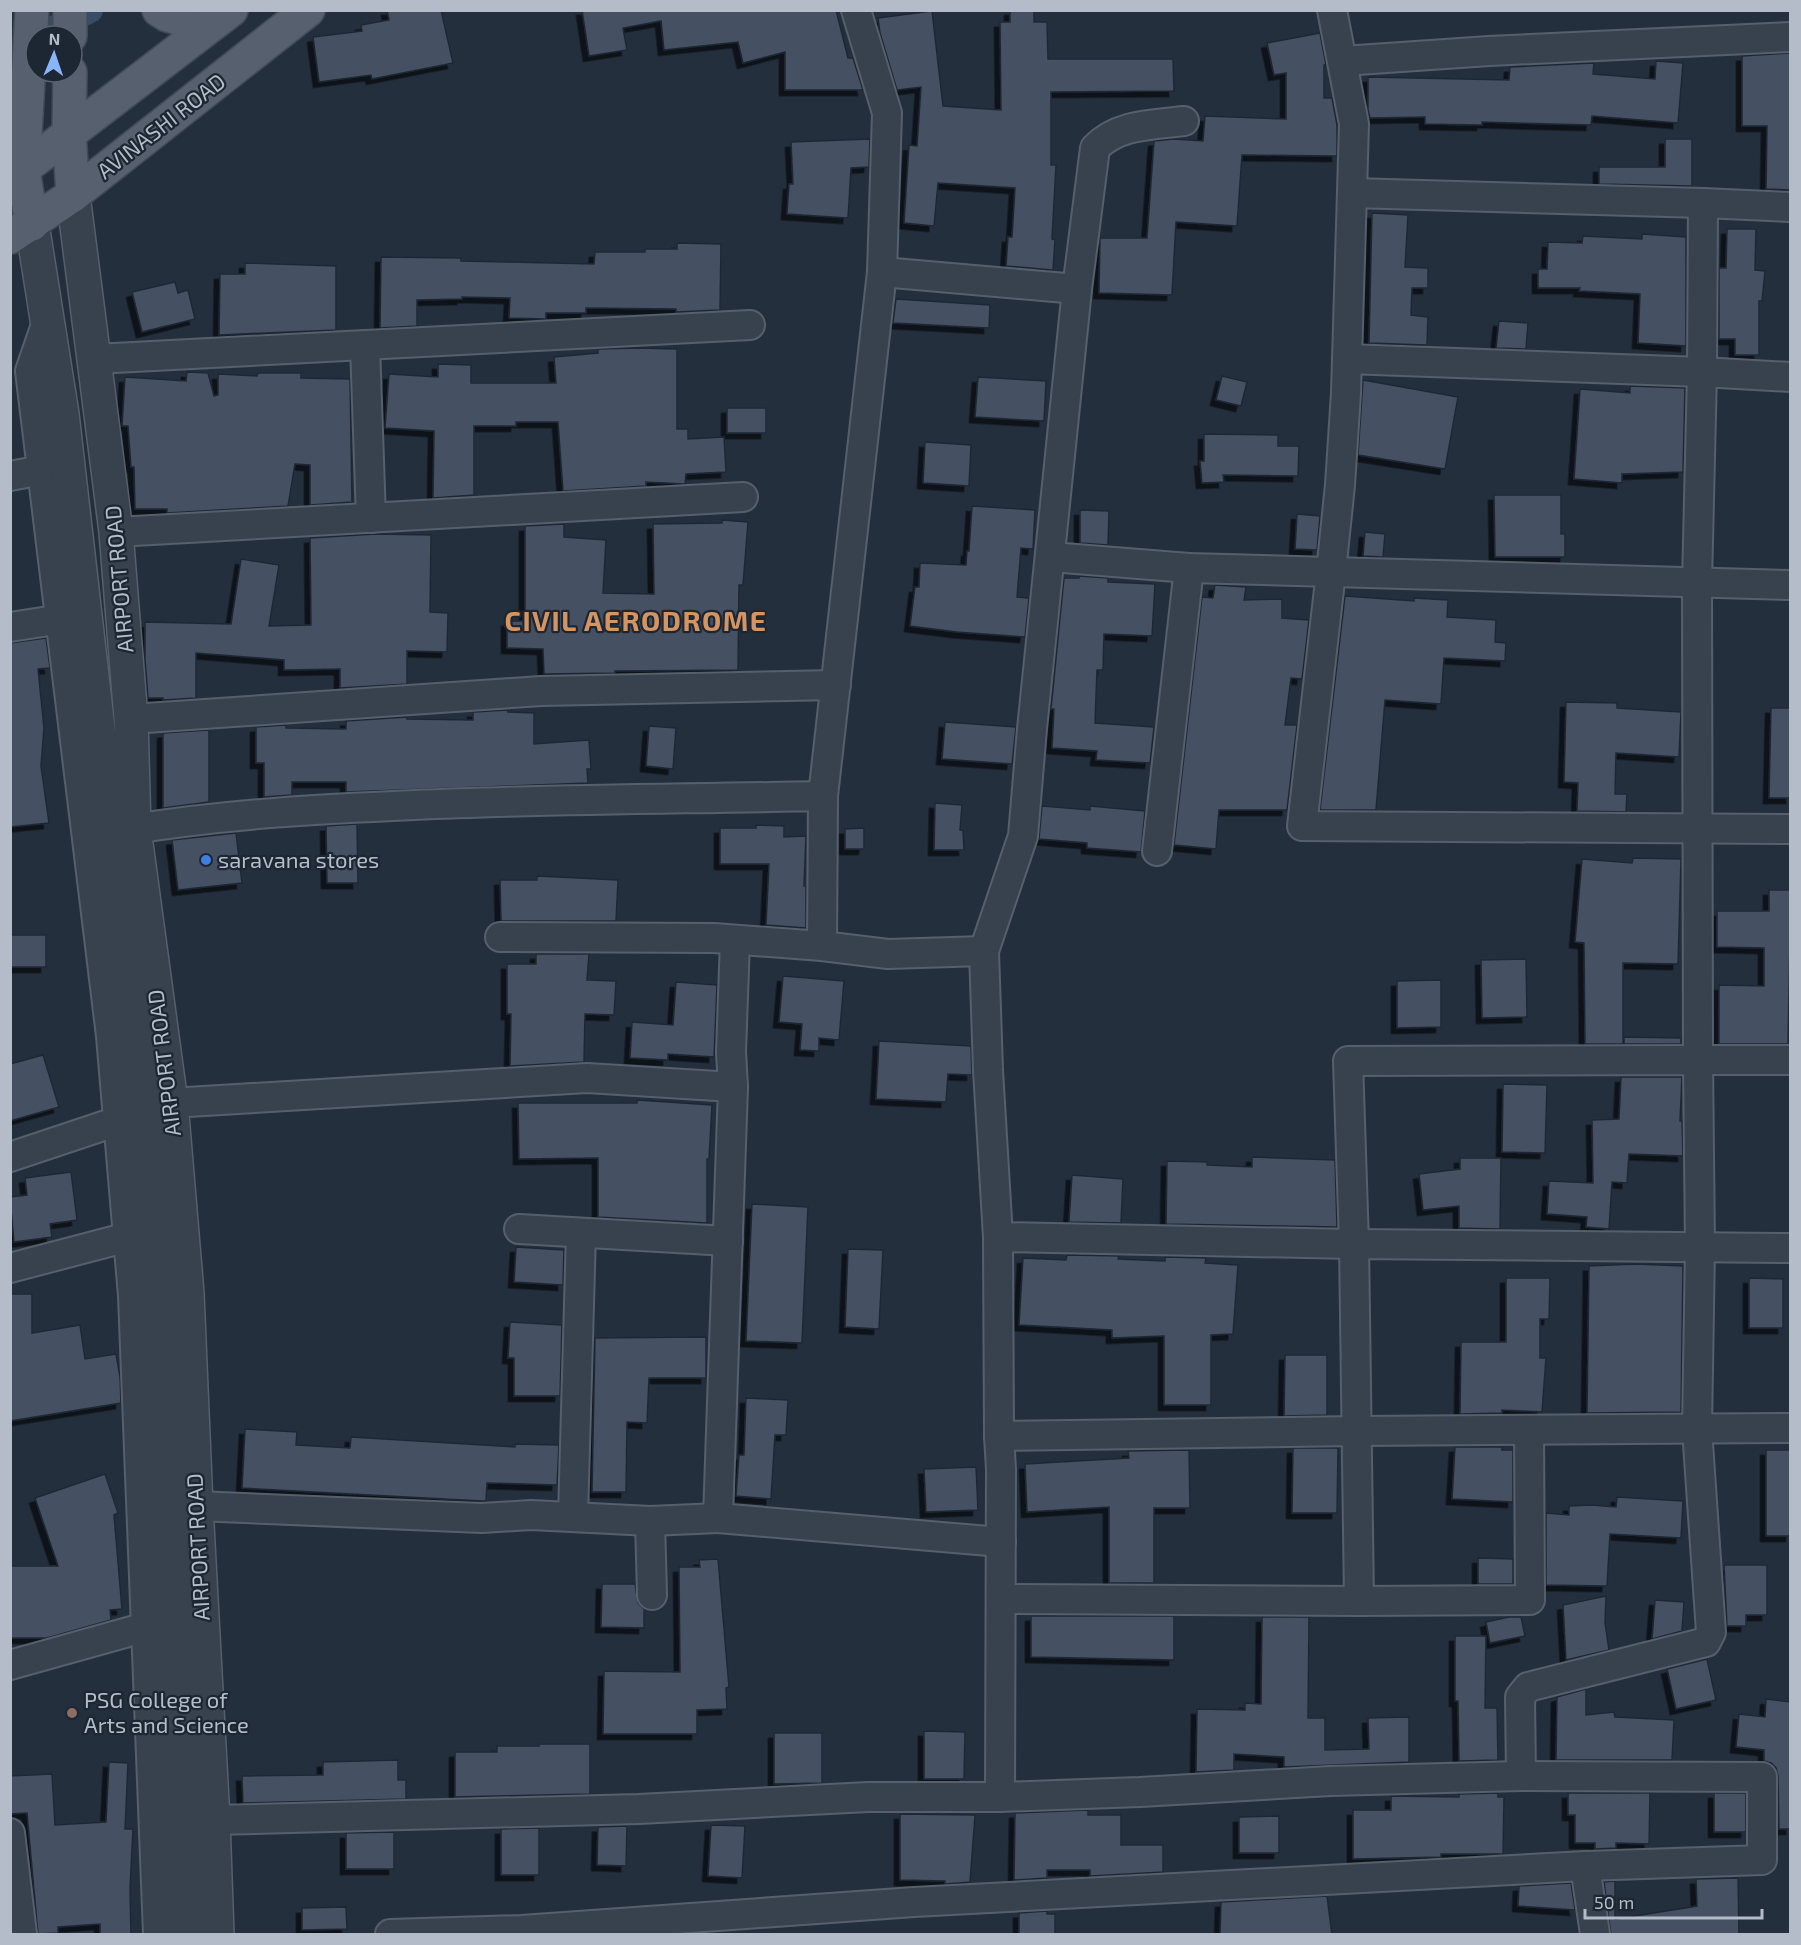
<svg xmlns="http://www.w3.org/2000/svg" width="1801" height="1945" font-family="'Exo 2',sans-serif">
  <defs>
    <filter id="shadow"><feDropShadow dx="-5.5" dy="5.5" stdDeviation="0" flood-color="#0009"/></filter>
  </defs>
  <rect width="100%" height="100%" fill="#242f3e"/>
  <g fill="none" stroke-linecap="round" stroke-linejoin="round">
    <path stroke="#394c67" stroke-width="26" d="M40 36 90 10"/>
  </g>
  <g fill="#455162" stroke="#1f2835" stroke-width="1.5" filter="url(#shadow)">
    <path d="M387 10H441L453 63 372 79 371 75 319 82 313 37 362 31 361 25 389 20Z"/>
    <path d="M582 10H836L848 58H853L863 90H785V52L743 63 738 42 664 50 661 21 623 28 627 50 589 56Z"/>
    <path d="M1010 10H1034V22H1047L1048 59H1173L1174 91 1051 92V165H1056L1052 239 1055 240 1053 270 1006 266 1008 237H1012L1015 188 938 183 934 226 904 223 909 145 917 146 921 87 897 90 880 33 878 18 932 11 943 106 1001 110 1000 22H1010Z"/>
    <path d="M1320 33 1326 65H1324V98H1332L1337 125V156L1242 155 1237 226 1176 222 1172 295 1099 293 1100 238H1147L1154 141 1174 139 1203 141 1205 116 1286 119V73L1274 75 1267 43Z"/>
    <path d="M1791 53V190L1766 189 1767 126H1742V56Z"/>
    <path d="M1656 61 1683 63 1678 123 1592 116 1591 125 1482 122V125L1425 124V117L1370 118 1368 110V77L1509 80 1510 67 1594 63 1593 74 1655 79Z"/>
    <path d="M870 139 869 167 851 168 848 218 787 214 789 184H793L791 142Z"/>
    <path d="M1665 139H1692V186L1599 184V167H1665Z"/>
    <path d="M1372 213 1408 215 1405 267 1428 268V288H1412L1411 315 1428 317 1427 345 1369 343Z"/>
    <path d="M1727 229H1756L1755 270 1765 271 1762 301H1759V355H1735V339H1719V268H1726Z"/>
    <path d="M1642 234 1686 237V346L1638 343 1640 294 1579 291 1580 288H1538V269H1547L1548 242 1582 243 1583 236 1642 239Z"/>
    <path d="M677 243 721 244 720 310 676 312V309L586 308V313H546V319L509 318 510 298 462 297V299L417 300V326L380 328 381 257 461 258V261L594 264 595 252H645V249H677Z"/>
    <path d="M245 263 336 266V330L219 335 220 274H245Z"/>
    <path d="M175 282 178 293 188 290 195 319 142 332 132 292Z"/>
    <path d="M896 299 990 305 989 328 893 323Z"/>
    <path d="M1499 321 1528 323 1526 349 1496 348Z"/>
    <path d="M639 348 677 349V429H688V439L724 437 726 472 686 474 685 484 646 482V486L563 491 558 422H516V426H474V495L433 498 434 431 385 428 389 374 438 377V364L471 365V383H556L554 357 598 353V349Z"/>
    <path d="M187 372 208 373 214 396 218 395V374L257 376 258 373H301V378L350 379 352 502 310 505V465L295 464 288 506 167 513V509H135L134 467H131L128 426H122L125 377 186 381Z"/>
    <path d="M1222 376 1247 382 1241 406 1216 400Z"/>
    <path d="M978 377 1046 381 1044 421 975 417Z"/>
    <path d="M1363 380 1458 397 1445 469 1358 455Z"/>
    <path d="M1630 386 1685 388 1683 472 1622 474V483L1574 479 1580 389 1630 393Z"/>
    <rect x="727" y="408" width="39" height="25"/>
    <path d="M1204 434 1278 435V446H1299L1298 476 1223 475 1224 482 1202 483 1200 461H1204Z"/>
    <path d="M925 442 971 445 969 486 923 483Z"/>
    <path d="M1494 495H1561V534H1565V557H1495Z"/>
    <path d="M972 506 1035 510 1033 549 1021 548 1017 597 1029 598 1025 637 957 632 910 626 915 587H919L920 563 966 565 967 551H969Z"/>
    <path d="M1080 510 1109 511 1108 545 1080 543Z"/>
    <path d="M1297 514 1320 516 1317 550 1295 549Z"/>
    <path d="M722 520 748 522 743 585H739L738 670 615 671V673L544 674 543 649 507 648V621H525V526L564 524V537L606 540 603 593 654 594 653 524 722 523Z"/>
    <path d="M1365 532 1385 534 1383 557 1363 556Z"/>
    <path d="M376 534 431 535 430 612 448 613 447 652 407 651V684L340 688V669L284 670V660L196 653V698L163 700V698H148L145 659V622L231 624 241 559 279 565 269 626 311 625 310 538Z"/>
    <path d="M1079 576 1108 578V582L1155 584 1152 636 1104 634 1103 670H1097L1095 723 1154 727 1150 763 1096 760 1097 751 1052 748 1054 709H1051L1064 578H1079Z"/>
    <path d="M1215 585 1246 587 1244 600 1282 599V618L1309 620 1302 679 1291 678 1285 725H1297L1287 810H1219L1216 849 1174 845 1202 597 1213 598Z"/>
    <path d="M1345 596 1414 601V598L1448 600 1447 617 1496 620 1495 642 1506 643 1505 661 1444 658 1441 704 1385 700 1376 810H1320Z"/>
    <path d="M46 638 50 668 38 669 44 728 41 766 49 823 10 827V643Z"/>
    <path d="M1566 702 1617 703V708L1681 712 1679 757 1616 753 1615 794H1627L1626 812 1577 811 1578 783 1564 782Z"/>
    <path d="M1771 708H1791V798H1769Z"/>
    <path d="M508 710V712L534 713V744L589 740 591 769H587L588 783 346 792V782H292V795L264 797V763H256V727L286 725V728L346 729V721L407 717V719L473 720V712Z"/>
    <path d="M945 722 1016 727 1012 764 942 759Z"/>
    <path d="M649 726 676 728 673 769 646 766Z"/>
    <path d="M209 730V802L163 808V733Z"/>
    <path d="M935 803 962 805 960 830H963L964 850H934Z"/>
    <path d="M1042 806 1090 810V806L1145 811 1141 852 1087 848V843L1039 839Z"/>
    <path d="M357 824 358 883H327L326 826Z"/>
    <path d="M756 825 784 826V837L806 836 804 886H806V928L766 925 769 864H720V828H756Z"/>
    <path d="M864 828V849H845V829Z"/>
    <path d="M236 833 242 883 178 890 172 840Z"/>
    <path d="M1633 858 1681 859 1678 964 1623 963V1044H1585L1584 943 1575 942 1582 859 1632 863Z"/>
    <path d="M537 876 618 880 616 921H501L500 880H537Z"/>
    <path d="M1769 890H1791L1788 1044H1719V985L1764 986V948L1717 947V911H1769Z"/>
    <rect x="10" y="935" width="36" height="32"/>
    <path d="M536 954H589L587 980 616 981 614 1015 585 1014 584 1062 510 1066 511 1014H507V964H536Z"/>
    <path d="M1526 959 1527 1017 1482 1018 1481 960Z"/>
    <path d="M783 976 844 981 839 1040 819 1038V1051L800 1050 802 1024 779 1022Z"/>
    <path d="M1441 980V1027L1397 1028V981Z"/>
    <path d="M676 982 717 985 714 1057 668 1054V1060L630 1058 632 1022 673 1025Z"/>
    <path d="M1624 1037 1681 1038V1044H1624Z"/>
    <path d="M879 1041 971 1046 972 1075 948 1074 946 1102 876 1099Z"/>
    <path d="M43 1055 59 1107 10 1121V1064Z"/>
    <path d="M1621 1077H1682L1680 1121H1682L1683 1156 1629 1154 1627 1183 1612 1182 1609 1229 1586 1227 1587 1217 1547 1214 1549 1181 1593 1183 1592 1120 1619 1119Z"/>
    <path d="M1503 1084 1547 1085 1545 1153 1502 1152Z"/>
    <path d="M637 1100 712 1105 709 1159H707V1223L598 1217V1158L519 1159 518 1103H637Z"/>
    <path d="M1252 1157 1335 1160 1337 1227 1166 1224 1167 1161 1207 1162V1165L1252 1167Z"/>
    <path d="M1460 1158H1501L1500 1229 1459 1228V1206L1423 1210 1419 1174 1460 1169Z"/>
    <path d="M71 1172 77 1220 50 1224 52 1237 14 1242 10 1197 27 1195 25 1178Z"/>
    <path d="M1072 1175 1123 1179 1121 1223 1069 1222Z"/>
    <path d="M752 1204 808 1207 802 1343 746 1341Z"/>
    <path d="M516 1247 564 1250 563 1285 514 1282Z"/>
    <path d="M848 1249 883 1250 879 1329 845 1327Z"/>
    <path d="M1067 1255 1119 1256 1118 1259 1165 1261V1257L1206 1258 1205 1263 1238 1265 1233 1334 1211 1335V1405H1164V1336L1112 1338V1330L1019 1325 1023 1258 1066 1260Z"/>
    <path d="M1635 1264 1683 1266 1681 1412 1587 1413 1589 1266Z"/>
    <path d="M1506 1278H1550L1549 1319H1540V1358H1546L1542 1412 1502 1410V1413L1460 1414 1461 1342H1506Z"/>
    <path d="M1749 1278 1783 1279V1328H1749Z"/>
    <path d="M10 1294H32V1333L80 1325 85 1359 116 1354 120 1377 121 1403 10 1421Z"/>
    <path d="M510 1322 562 1325 560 1396H514V1358H508Z"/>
    <path d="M706 1337V1378H649L647 1423 627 1422 626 1492H592L595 1338Z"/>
    <path d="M1285 1355H1327V1415L1284 1416Z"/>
    <path d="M746 1398 788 1400 786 1435H775L771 1499 736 1496 739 1455H744Z"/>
    <path d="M245 1429 297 1432 296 1445 350 1448 351 1437 515 1447V1444L559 1445 557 1485 487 1483 486 1501H482L242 1488Z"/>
    <path d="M1455 1447H1502V1450H1513V1502L1452 1499Z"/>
    <path d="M1293 1448H1338L1337 1513H1292Z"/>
    <path d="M1189 1450 1190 1508H1154V1583H1109V1507L1027 1512 1025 1464 1129 1458 1128 1451Z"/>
    <rect x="1766" y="1450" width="25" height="86"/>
    <path d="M976 1467 978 1510 926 1512 924 1469Z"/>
    <path d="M105 1474 118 1513 114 1515 122 1609 110 1610 111 1620 47 1638H10V1566H58L35 1498Z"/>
    <path d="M1617 1497 1683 1501 1681 1538 1610 1534 1607 1586 1546 1585V1513L1569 1515V1506L1591 1505 1616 1507Z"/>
    <path d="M1478 1558 1513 1559V1584H1478Z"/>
    <path d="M718 1559 729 1687 726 1688 727 1709 697 1710V1734H603L604 1671 680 1672 679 1567H700L699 1560Z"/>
    <path d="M1724 1565H1767V1615H1746V1626H1727Z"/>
    <path d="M602 1584H635L638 1603 644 1609V1628L601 1627Z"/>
    <path d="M1606 1596 1605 1623 1609 1650 1566 1660 1563 1605Z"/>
    <path d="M1655 1600 1684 1602 1682 1631 1652 1639Z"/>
    <path d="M1031 1616H1174V1660L1031 1657Z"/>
    <path d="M1262 1617H1309L1308 1718H1325V1750L1369 1749 1368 1718 1409 1717V1762L1284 1767V1757L1234 1754V1770L1196 1772 1197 1709 1245 1710V1703L1261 1704Z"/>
    <path d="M1509 1617H1521L1525 1636 1490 1643 1486 1622Z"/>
    <path d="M1455 1636H1486L1485 1708H1497L1498 1760 1459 1761 1458 1701H1455Z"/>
    <path d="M1707 1659 1716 1700 1676 1709 1667 1669Z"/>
    <path d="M1586 1689V1715L1614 1712 1615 1717 1674 1720 1672 1760H1556L1557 1697Z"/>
    <path d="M1766 1699 1791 1702V1829H1779L1778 1776 1776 1768 1771 1763 1764 1761V1750L1736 1747 1739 1714 1765 1717Z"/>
    <path d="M924 1731 965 1732 964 1779H924Z"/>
    <path d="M774 1733H822V1783L774 1784Z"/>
    <path d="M539 1744H590V1794L455 1797V1752H497V1746H539Z"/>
    <path d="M398 1760V1780H406V1799L243 1803 242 1776 323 1775V1762Z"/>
    <path d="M109 1762 128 1763 125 1829H133L130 1889 131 1935H100V1924L58 1927V1933L38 1934 27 1813 10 1814V1776L52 1774 55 1825 106 1822Z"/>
    <path d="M1498 1793V1797H1504L1503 1854H1441V1857L1353 1859V1810H1391V1796L1459 1797V1794Z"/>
    <path d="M1568 1793H1650L1649 1844 1616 1843V1848L1595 1849V1843H1575V1815H1568Z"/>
    <rect x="1714" y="1793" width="32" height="39"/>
    <path d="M1088 1810V1815H1121V1845H1163V1872L1090 1876V1870H1047V1878L1014 1880 1015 1813Z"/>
    <path d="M900 1814 975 1815 970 1882 945 1884V1881L900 1880Z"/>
    <path d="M1279 1816V1853H1239V1817Z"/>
    <path d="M711 1825 745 1826 742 1878 708 1876Z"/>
    <path d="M627 1826 626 1866 597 1865 598 1827Z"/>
    <path d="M539 1828V1875H501V1829Z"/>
    <path d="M394 1832V1869H346V1833Z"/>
    <path d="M1738 1878 1739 1935H1611L1604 1882 1615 1881V1919L1697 1906 1696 1879Z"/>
    <path d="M1571 1883 1575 1910 1518 1906 1519 1886Z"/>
    <path d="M1327 1896 1332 1935H1220L1221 1902Z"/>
    <path d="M346 1907 347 1929 302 1930V1908Z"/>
    <path d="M1047 1911V1914H1055V1935H1019V1913Z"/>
  </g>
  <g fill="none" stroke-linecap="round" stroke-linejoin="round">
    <defs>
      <g id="minor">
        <path d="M856 10 887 113 882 272 1077 289"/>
        <path d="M1332 10 1354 124 1346 393 1340 485 1331 572 1302 826 1790 829"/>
        <path d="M1343 61 1489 51 1790 37"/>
        <path d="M1352 193 1703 203 1790 207"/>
        <path d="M1703 203 1702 372 1790 377"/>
        <path d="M47 322 30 371 111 1036 133 1296 158 1934"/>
        <path d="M365 345 371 518"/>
        <path d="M95 359 750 325"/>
        <path d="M1347 359 1702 372 1697 584 1698 1060H1790"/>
        <path d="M10 476 42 470"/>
        <path d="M116 532 743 497"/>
        <path d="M1051 557 1189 568 1790 585"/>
        <path d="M10 627 62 619"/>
        <path d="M131 719 541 691 836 685"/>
        <path d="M823 796 882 272"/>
        <path d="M134 829C227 814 321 809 414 805 551 799 687 799 823 796L822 946 888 954 984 951 988 1070 998 1237 999 1436 1001 1469 1000 1797"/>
        <path d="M1157 851 1189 568"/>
        <path d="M500 937 714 938 822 946"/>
        <path d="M984 951 1023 836 1032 729 1077 289 1095 148C1118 124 1152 125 1184 121"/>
        <path d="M733 1087 731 1052 735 940"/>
        <path d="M171 1103 587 1078 733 1087 718 1518 1001 1542"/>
        <path d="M10 1157 118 1121"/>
        <path d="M519 1229 728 1241"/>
        <path d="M998 1237 1354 1244 1348 1061 1698 1060 1700 1247 1697 1429 1711 1632 1706 1642 1528 1687 1520 1697 1521 1776"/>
        <path d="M10 1268 128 1237"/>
        <path d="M999 1436 1358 1431 1790 1428"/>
        <path d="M196 1506 482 1518 531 1515 650 1521 718 1518"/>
        <path d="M573 1517 581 1233"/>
        <path d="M650 1521 652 1595"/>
        <path d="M1001 1599 1359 1601 1354 1244 1790 1248"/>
        <path d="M1359 1601 1530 1600 1529 1430"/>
        <path d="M10 1665 146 1627"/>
        <path d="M213 1820 639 1809 868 1797H1000L1140 1792 1330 1781 1521 1776 1762 1777V1860L1585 1866 914 1902 522 1930 390 1934"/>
        <path d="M10 1833 22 1934"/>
        <path d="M1585 1866 1595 1934"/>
      </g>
      <g id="tertiary">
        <path d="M73 195 116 532 131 719 134 829 171 1103 187 1293 196 1506 213 1820 217 1934"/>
        <path d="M32 224 62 414 152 1202 164 1374 186 1934"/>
      </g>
      <g id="primary">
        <path d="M159 10 167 15 208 27"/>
        <path d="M70 36V10"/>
        <path d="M70 72 69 132 73 195"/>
        <path d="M10 179 231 10"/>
        <path d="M32 224 23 170 32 10"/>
        <path d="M10 237 73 195 308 10"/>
      </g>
    </defs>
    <use href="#minor" stroke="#565f6c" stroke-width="32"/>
    <use href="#tertiary" stroke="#565f6c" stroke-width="36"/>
    <use href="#primary" stroke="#414a57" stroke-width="36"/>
    <use href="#minor" stroke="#38414e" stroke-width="28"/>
    <use href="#tertiary" stroke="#38414e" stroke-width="33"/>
    <use href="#primary" stroke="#56606e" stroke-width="33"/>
  </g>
  <circle fill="#3f7fe0" stroke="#1d2633" stroke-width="2" cx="206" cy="860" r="6"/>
  <circle fill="#8d6e63" stroke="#1d2633" stroke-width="2" cx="72" cy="1713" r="6"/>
  <g text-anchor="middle" stroke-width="4.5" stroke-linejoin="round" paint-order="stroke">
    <g font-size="22" fill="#b4bcc9" stroke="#1d2633">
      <text transform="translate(161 126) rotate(-38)" y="8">AVINASHI ROAD</text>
      <text transform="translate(119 579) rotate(-95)" y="8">AIRPORT ROAD</text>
      <text transform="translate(164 1063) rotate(-97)" y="8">AIRPORT ROAD</text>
      <text transform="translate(198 1547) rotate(-93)" y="8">AIRPORT ROAD</text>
    </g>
    <g font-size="22" fill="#b4bcc9" stroke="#1d2633" text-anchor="start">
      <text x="218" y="868">saravana stores</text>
      <text x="84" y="1708">PSG College of<tspan x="84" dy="25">Arts and Science</tspan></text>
    </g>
    <g font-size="28" font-weight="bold" letter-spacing="1.5" fill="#d59563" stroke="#1d2633">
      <text x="636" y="631">CIVIL AERODROME</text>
    </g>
  </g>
  <rect width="1801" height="1945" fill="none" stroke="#b4bcc9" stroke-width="24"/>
  <g transform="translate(54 54) rotate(2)"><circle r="28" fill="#1d2633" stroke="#59626f" stroke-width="1.5"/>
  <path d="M0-4.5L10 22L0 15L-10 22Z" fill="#8ab4f8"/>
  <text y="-9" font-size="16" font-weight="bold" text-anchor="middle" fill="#b4bcc9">N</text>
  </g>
  <path d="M1585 1909v9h177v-9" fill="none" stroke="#b4bcc9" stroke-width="3"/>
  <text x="1594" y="1909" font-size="18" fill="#b4bcc9" stroke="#1d2633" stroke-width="4.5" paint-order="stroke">50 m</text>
</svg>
